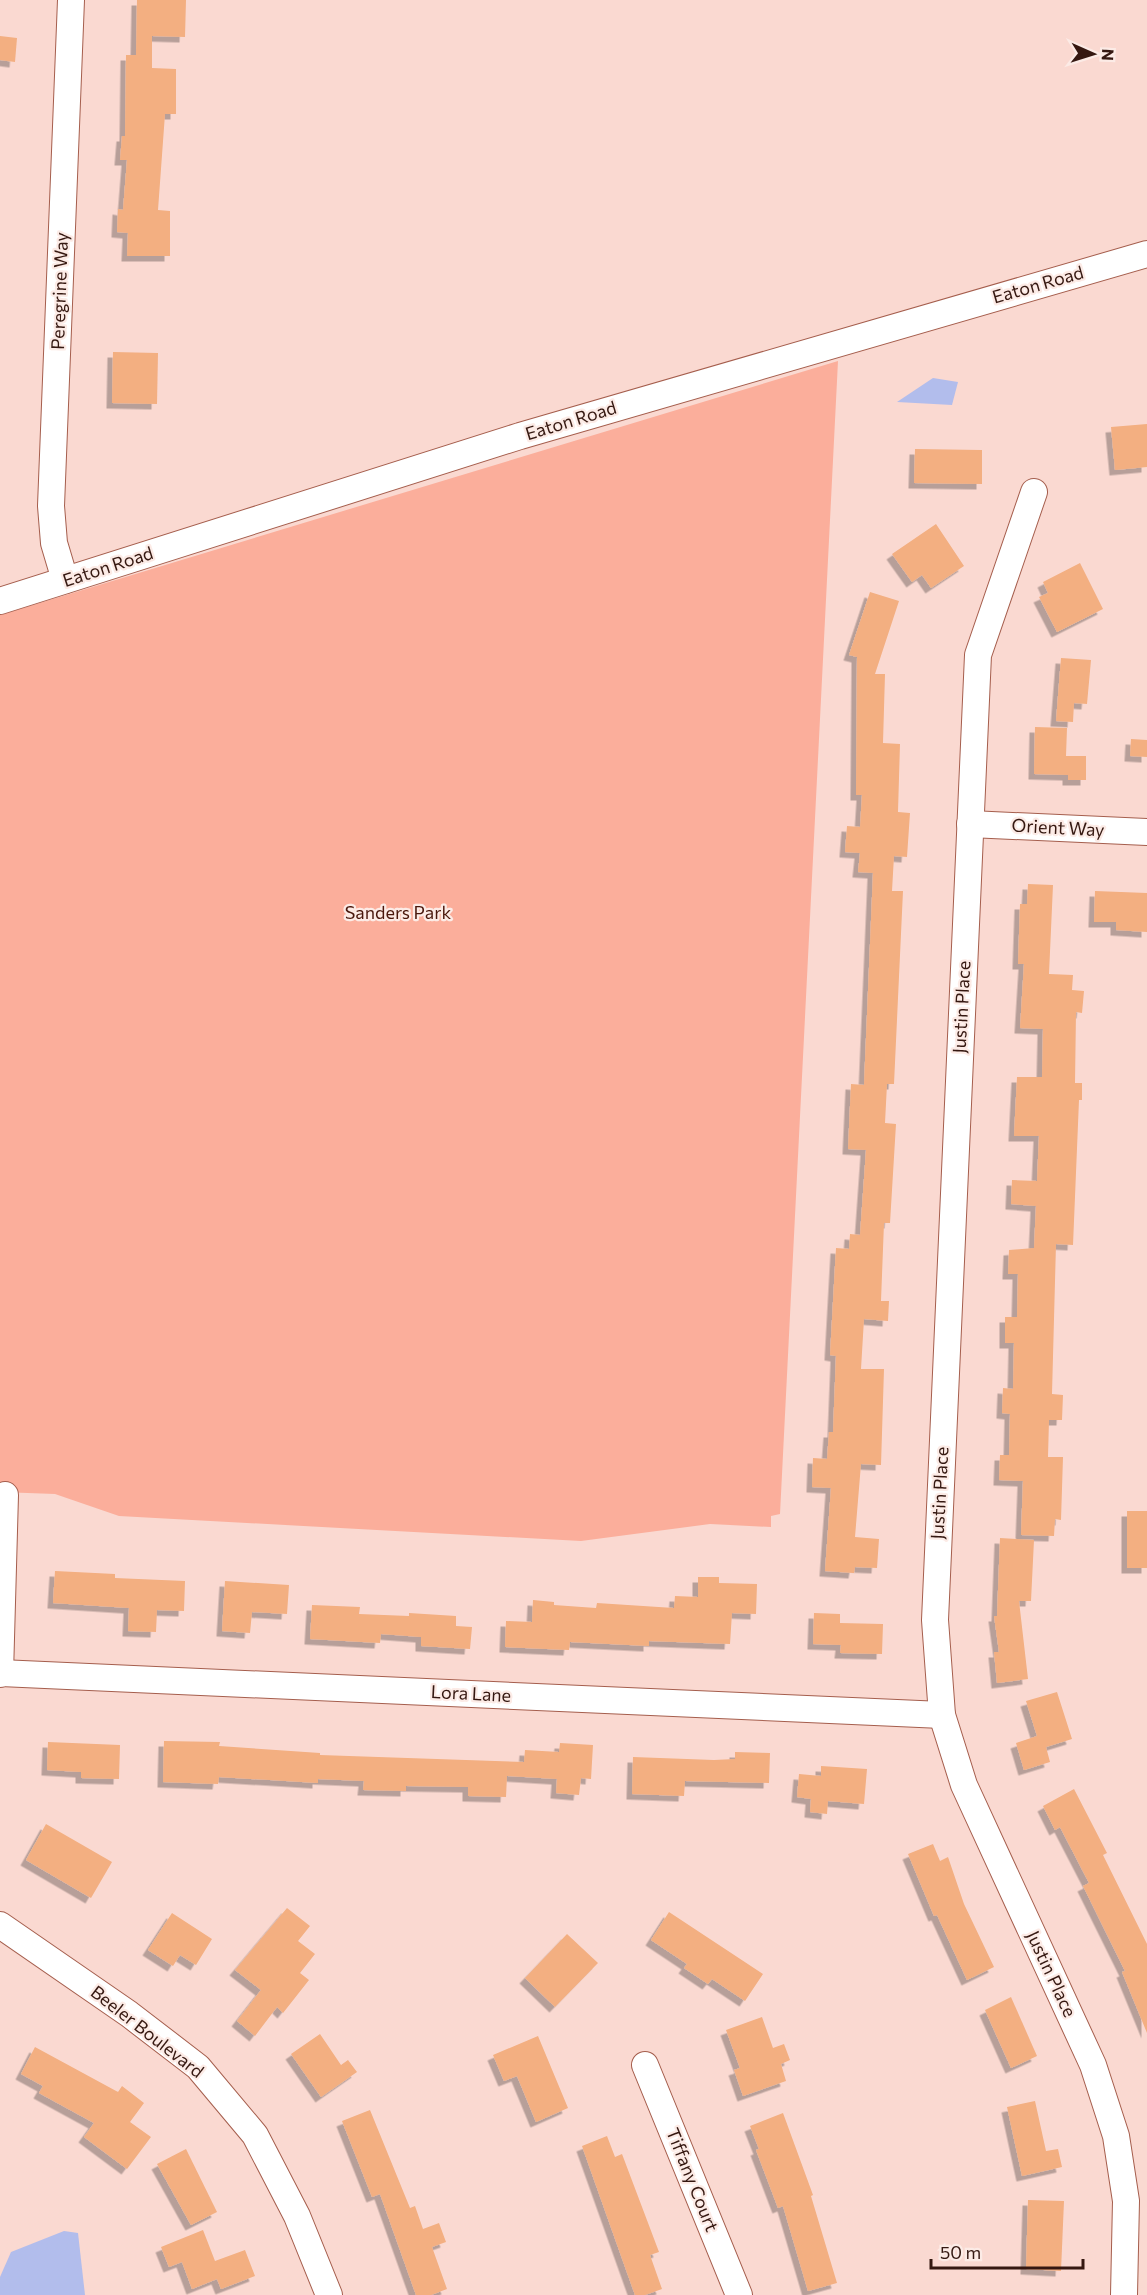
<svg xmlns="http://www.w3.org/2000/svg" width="1147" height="2295" font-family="Commissioner,sans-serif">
  <defs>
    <filter id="shadow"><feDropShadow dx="-5.5" dy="5.5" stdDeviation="0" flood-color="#0004"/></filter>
  </defs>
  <rect width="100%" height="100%" fill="#fad9d1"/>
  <path fill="#fbae9b" d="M838 361 780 1514 771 1516V1527L710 1524 581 1541 119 1516 55 1494 0 1492V615Z"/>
  <g fill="#b2bdec">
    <path d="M933 378 958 382 952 405 897 402Z"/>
    <path d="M64 2231 78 2233 85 2295H0V2277L11 2252Z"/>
  </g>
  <g fill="#f3af81" filter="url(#shadow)">
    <path d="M137 0H186L185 37 152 36V68L176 69V114H165L158 210 170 211V256H127L128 233 117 232 118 209 123 210 127 160H120L122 136H125L126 55H136Z"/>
    <path d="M0 36 17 38 15 62 0 60Z"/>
    <path d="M113 352 158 353 157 404 112 403Z"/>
    <path d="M1147 424V467L1115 470 1111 427Z"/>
    <path d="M915 449 982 450V484L914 483Z"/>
    <path d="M936 524 964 566 931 588 922 575 912 582 892 554Z"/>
    <path d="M1080 563 1103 609 1057 632 1039 597 1048 593 1043 582Z"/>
    <path d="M870 592 899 601 875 674H885L883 743 900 744 898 812 910 813 907 857 894 856 892 891H903L894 1084H887L885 1123 896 1124 890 1223H884L881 1301H889L888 1321 864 1319 861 1369H884L881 1465 861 1464 855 1537 879 1539 877 1568 855 1567 854 1573 825 1571 831 1488 812 1487 813 1458 827 1459 829 1432H833L836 1356 830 1355 836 1248 849 1249 850 1234 860 1235 866 1150 848 1149 851 1084 864 1085 873 873 858 872 860 853 845 852 847 826 860 827 862 795H856L857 657 849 655Z"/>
    <path d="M1061 658 1091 660 1087 704 1074 703 1073 722 1056 721Z"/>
    <path d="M1035 727 1067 728 1066 756H1086V780H1068V775L1034 774Z"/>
    <path d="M1131 739 1147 740V757L1130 756Z"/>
    <path d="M1028 884 1053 885 1049 974 1073 975 1072 990 1084 991 1082 1013 1076 1012 1075 1083H1082V1100H1079L1073 1245 1056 1244 1052 1394 1063 1395 1062 1420H1049L1048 1457H1063L1061 1520 1055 1519 1054 1536 1021 1535 1023 1481 999 1480 1000 1455H1009L1010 1414 1002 1413 1003 1388 1013 1389 1014 1343H1005V1317H1017L1018 1274H1008L1009 1250 1034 1248 1036 1206 1011 1204 1012 1180 1037 1181 1039 1136H1014L1017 1077H1042L1043 1029 1020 1028 1024 964H1018L1020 904H1027Z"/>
    <path d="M1095 891 1147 893V932L1116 930V922H1094Z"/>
    <rect x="1127" y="1511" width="20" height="57"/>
    <path d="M1000 1538 1034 1540 1031 1601H1019L1028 1679 997 1683 994 1652H999L994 1616H997Z"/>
    <path d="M55 1571 115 1574V1578L185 1581 184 1611 157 1610 156 1632 128 1631 129 1608 53 1603Z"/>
    <path d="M698 1577H719V1583L757 1584 756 1614 732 1613 730 1644 649 1641V1646L570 1642 569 1650 505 1647 506 1621 532 1622 533 1600 554 1602V1605L596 1608 597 1603 674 1608 675 1596 698 1597Z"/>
    <path d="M225 1581 289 1585 287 1614 252 1612 250 1633 222 1631Z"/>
    <path d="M312 1605 360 1607 359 1614 409 1616V1613L456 1616V1626L472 1627 470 1649 421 1646V1637L381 1634 380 1643 310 1639Z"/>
    <path d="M814 1613 840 1614V1623L883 1624 882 1654 840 1653 841 1645 813 1644Z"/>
    <path d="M1057 1692 1072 1739 1046 1747 1050 1762 1024 1770 1016 1743 1037 1736 1026 1701Z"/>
    <path d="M164 1741 220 1742 219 1746 320 1753V1755L524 1762 525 1750 559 1752 560 1743 593 1745 591 1779 581 1778 579 1795 556 1793 557 1779 507 1776 506 1797 468 1796V1787L406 1786V1791L363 1790 364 1781 318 1779V1783L219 1777 218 1784 163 1782Z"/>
    <path d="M48 1742 120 1745 119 1779 81 1778V1772L47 1770Z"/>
    <path d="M735 1752 770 1753 769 1783 685 1781 684 1796 632 1794 633 1757 714 1760 735 1759Z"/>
    <path d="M821 1766 867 1769 864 1804 828 1801 827 1814 810 1812 811 1799 797 1797 799 1774 821 1776Z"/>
    <path d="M1074 1789 1107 1853 1103 1855 1147 1944V2033L1122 1972 1125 1971 1083 1886 1089 1883 1060 1827 1055 1830 1043 1806Z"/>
    <path d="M46 1824 112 1862 91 1898 26 1860Z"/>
    <path d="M933 1844 940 1861 948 1857 964 1904 994 1967 967 1980 937 1915 934 1916 908 1854Z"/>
    <path d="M287 1908 310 1926 298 1941 315 1954 300 1973 309 1980 283 2013 277 2007 255 2036 237 2021 261 1990 235 1970Z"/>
    <path d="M669 1912 763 1974 745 2001 712 1979 708 1984 684 1968 687 1964 651 1940Z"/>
    <path d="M172 1913 212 1939 196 1965 180 1955 173 1966 148 1950Z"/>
    <path d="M567 1934 598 1963 555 2007 525 1978Z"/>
    <path d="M1011 1997 1037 2056 1011 2068 985 2010Z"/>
    <path d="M762 2017 773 2048 784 2044 790 2060 781 2064 786 2081 743 2096 734 2070 740 2068 726 2030Z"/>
    <path d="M320 2034 341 2065 348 2060 357 2072 321 2097 291 2054Z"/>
    <path d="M538 2036 568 2108 536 2122 517 2076 504 2081 493 2055Z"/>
    <path d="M35 2047 118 2092 122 2086 144 2103 130 2122 151 2137 127 2169 84 2137 94 2123 39 2093 43 2086 21 2074Z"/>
    <path d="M1035 2101 1046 2151 1058 2149 1062 2167 1022 2176 1007 2107Z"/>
    <path d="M370 2110 410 2208 415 2206 423 2229 439 2223 446 2242 432 2247 447 2289 431 2295H416L380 2194 372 2197 342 2121Z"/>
    <path d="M783 2113 813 2195 811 2196 837 2283 808 2291 783 2206 778 2208 756 2150 759 2149 750 2126Z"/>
    <path d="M607 2136 615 2157 622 2154 659 2252 650 2255 662 2289 645 2295H635L582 2146Z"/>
    <path d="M186 2149 217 2212 191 2225 157 2164Z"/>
    <path d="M1028 2200 1064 2201 1061 2271 1026 2269Z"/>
    <path d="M203 2230 215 2261 245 2250 255 2276 221 2289 217 2279 192 2289 182 2262 169 2267 161 2247Z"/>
  </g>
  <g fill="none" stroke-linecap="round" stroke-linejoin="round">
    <defs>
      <g id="minor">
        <path d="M1034 492 978 655 935 1620 942 1715 964 1785 1093 2065 1116 2136 1126 2201 1124 2295"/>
        <path d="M65 580 54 543 51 506 71 0"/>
        <path d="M0 601 520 436 1147 254"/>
        <path d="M970 824 1147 832"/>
        <path d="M0 1673 942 1715"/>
        <path d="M0 1674 5 1495"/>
        <path d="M0 1925 129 2014 198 2067 255 2135 297 2216 329 2295"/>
        <path d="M645 2065 739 2295"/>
      </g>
    </defs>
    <use href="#minor" stroke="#a55e4d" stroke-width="28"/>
    <use href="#minor" stroke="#fff" stroke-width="26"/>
  </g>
  <g text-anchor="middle" stroke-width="4.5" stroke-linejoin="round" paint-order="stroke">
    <g font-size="18" fill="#351811" stroke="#fcebe6">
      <text transform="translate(1038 285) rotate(-16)" y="6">Eaton Road</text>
      <text transform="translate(60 291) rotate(-88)" y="6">Peregrine Way</text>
      <text transform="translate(571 421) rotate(-17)" y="6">Eaton Road</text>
      <text transform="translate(108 567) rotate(-18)" y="6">Eaton Road</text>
      <text transform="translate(1058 828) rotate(3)" y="6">Orient Way</text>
      <text transform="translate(962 1007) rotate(-87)" y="6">Justin Place</text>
      <text transform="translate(940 1493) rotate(-87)" y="6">Justin Place</text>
      <text transform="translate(471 1694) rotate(3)" y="6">Lora Lane</text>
      <text transform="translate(1051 1974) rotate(65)" y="6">Justin Place</text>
      <text transform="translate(147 2032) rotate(38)" y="6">Beeler Boulevard</text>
      <text transform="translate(692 2180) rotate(68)" y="6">Tiffany Court</text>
    </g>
    <g font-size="18" fill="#49170c" stroke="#fcebe6">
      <text x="398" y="919">Sanders Park</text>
    </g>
  </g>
  <g transform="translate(1093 54) rotate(93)" stroke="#fcebe6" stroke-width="4.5" paint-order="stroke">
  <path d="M0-4.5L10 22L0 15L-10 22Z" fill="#351811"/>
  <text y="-9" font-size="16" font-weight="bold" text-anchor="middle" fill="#351811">N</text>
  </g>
  <path d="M931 2259v9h152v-9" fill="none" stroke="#351811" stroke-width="3"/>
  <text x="940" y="2259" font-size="18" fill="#351811" stroke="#fcebe6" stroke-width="4.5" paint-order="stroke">50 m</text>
</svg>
